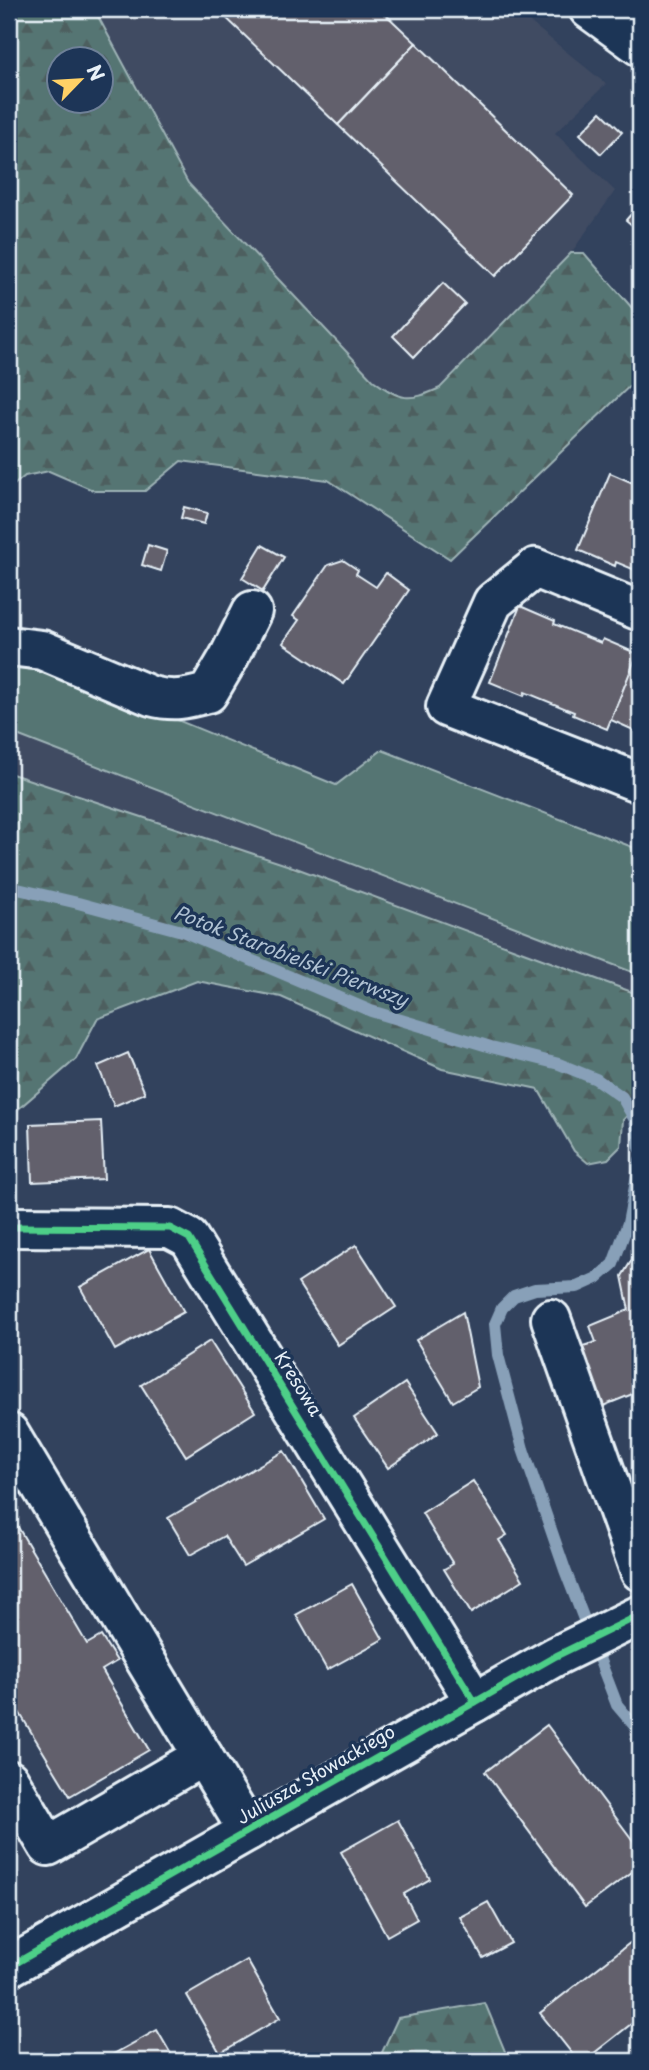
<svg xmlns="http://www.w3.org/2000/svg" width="649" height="2070" font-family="'Playpen Sans',sans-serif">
  <defs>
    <pattern id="forest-firs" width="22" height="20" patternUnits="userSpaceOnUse" patternTransform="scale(1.75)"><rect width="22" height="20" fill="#557573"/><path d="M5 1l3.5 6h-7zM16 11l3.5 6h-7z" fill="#4e5e5e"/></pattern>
  </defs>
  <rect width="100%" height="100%" fill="#32425d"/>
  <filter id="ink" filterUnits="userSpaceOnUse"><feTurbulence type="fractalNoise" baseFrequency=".0143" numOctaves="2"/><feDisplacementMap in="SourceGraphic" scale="14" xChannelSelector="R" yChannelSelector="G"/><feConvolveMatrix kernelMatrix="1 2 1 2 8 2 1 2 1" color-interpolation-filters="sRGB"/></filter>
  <g filter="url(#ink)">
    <g fill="#404b62">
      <path d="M94 9H514L606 84 555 133 615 191 571 253 440 388 416 399 392 395 373 380 188 183Z"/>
      <path d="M9 677 640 923V1071L9 830Z"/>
    </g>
    <path fill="#557573" stroke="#9eb3b6" stroke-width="2" d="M9 653 16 654 336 785 382 750 640 850V975L9 732Z"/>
    <g fill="url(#forest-firs)" stroke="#9eb3b6" stroke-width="2" fill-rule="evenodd">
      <path d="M9 9H94L188 183 373 380C401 401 409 402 440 388L571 253H584L640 317V376L450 559 328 480 181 461 145 491H95L49 471 25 476 9 489ZM60 60H102V102H60Z"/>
      <path d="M9 773 296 868 640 995V1102L623 1120 621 1146 608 1159 588 1163 574 1151 538 1089 442 1069 281 997 197 981 97 1019 76 1059 9 1117Z"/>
      <path d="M485 2003 509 2061H378L398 2018Z"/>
    </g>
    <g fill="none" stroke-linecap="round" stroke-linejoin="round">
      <g stroke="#88a0b8" stroke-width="12">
        <path d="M9 887 78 903 182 931 371 1011 491 1047 559 1064 596 1079 622 1097 635 1120 640 1148"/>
        <path d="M640 1160 628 1223 613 1264 597 1278 577 1287 535 1289 514 1296 502 1308 495 1324 498 1355 523 1449 565 1570 617 1705 640 1732"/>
      </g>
    </g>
    <g fill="#62606c" stroke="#e8f1f8" stroke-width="2">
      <path d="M217 9H380L416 43 338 125Z"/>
      <path d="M416 43 573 195 495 276 338 125Z"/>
      <path d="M601 112 622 132 601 154 580 134Z"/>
      <path d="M640 204V232L626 220Z"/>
      <path d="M443 283 465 304 414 357 393 336Z"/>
      <path d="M610 473 640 486V572L616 562 615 566 578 550Z"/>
      <path d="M184 507 207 513 204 524 181 518Z"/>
      <path d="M148 545 167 551 161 571 142 565Z"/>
      <path d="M262 545 284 557 263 591 242 578Z"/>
      <path d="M343 560 358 570 356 574 376 587 386 573 409 590 344 684 283 643 299 620 293 616 328 565Z"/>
      <path d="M520 606 555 621 554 624 601 643 603 639 638 654 607 729 573 715 574 712 525 692 524 696 490 682Z"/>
      <path d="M640 647V733L611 720Z"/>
      <path d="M128 1053 145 1093 114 1106 98 1066Z"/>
      <path d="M101 1121 104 1179 32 1182 30 1124Z"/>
      <path d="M640 1222V1391L603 1406 580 1347 596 1342 590 1326 629 1310 622 1276 638 1250 635 1242Z"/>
      <path d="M356 1245 396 1307 338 1345 298 1283Z"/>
      <path d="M149 1249 184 1312 115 1350 80 1287Z"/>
      <path d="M463 1312 478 1387 453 1402 416 1340Z"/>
      <path d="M210 1341 255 1412 186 1456 141 1385Z"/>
      <path d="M405 1383 438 1433 388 1468 354 1418Z"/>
      <path d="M284 1451 324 1519 243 1566 224 1536 190 1555 168 1518Z"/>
      <path d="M473 1481 507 1535 499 1540 523 1580 471 1613 444 1569 453 1564 422 1513Z"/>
      <path d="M9 1512 87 1644 101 1636 117 1661 102 1670 149 1750 70 1796 16 1707 9 1711Z"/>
      <path d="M352 1584 383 1639 327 1670 296 1615Z"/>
      <path d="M547 1725 640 1850V1866L585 1907 485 1772Z"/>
      <path d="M398 1820 430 1879 404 1894 417 1919 387 1936 341 1852Z"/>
      <path d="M488 1902 511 1943 483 1958 460 1917Z"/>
      <path d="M640 1935V2017L584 2061H578L540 2013Z"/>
      <path d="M247 1960 280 2018 220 2053 187 1995Z"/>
      <path d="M157 2030 175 2061H101Z"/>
    </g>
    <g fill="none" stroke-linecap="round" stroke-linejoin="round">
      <defs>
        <g id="minor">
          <path d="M589 9 640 46"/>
          <path d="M640 611 535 568 493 602 446 707 640 783"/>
          <path d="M9 646 42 650 151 696C174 702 185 699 208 693L228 659 252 611"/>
          <path d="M9 1227 170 1228 189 1238 475 1702"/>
          <path d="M551 1319 640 1571"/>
          <path d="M9 1433 248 1831"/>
          <path d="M9 1780 48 1846 203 1756"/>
          <path d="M9 1967 556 1656 640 1615"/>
        </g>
      </defs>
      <use href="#minor" stroke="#e8f1f8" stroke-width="44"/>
      <use href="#minor" stroke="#1d3557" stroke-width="38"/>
      <defs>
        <g id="cycleway">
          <path d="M9 1227 170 1228 189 1238 475 1702"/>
          <path d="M9 1967 556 1656 640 1615"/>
        </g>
      </defs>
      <use href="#cycleway" stroke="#1d3557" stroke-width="11"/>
      <use href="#cycleway" stroke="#4dcf88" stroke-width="7"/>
    </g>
  </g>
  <g text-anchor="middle" stroke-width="7" stroke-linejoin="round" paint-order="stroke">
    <g font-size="18" fill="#e8f1f8" stroke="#1d3557">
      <text transform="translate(298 1384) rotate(58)" y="6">Kresowa</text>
      <text transform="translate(316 1775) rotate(-30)" y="6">Juliusza Słowackiego</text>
    </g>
    <g font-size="19" font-style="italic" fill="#b0c2d3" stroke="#1d3557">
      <text transform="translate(291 956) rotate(21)" y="7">Potok Starobielski Pierwszy</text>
    </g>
  </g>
  <rect width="649" height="2070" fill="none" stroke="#1d3557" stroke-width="35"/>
  <rect x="18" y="18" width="614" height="2035" fill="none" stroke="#e8f1f8" stroke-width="2.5" filter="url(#ink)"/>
  <g transform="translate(80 80) rotate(65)"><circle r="33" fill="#1d3557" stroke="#6e8097" stroke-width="2"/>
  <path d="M0-5L12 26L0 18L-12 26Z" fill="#ffd166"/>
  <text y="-10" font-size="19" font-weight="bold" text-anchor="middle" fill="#e8f1f8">N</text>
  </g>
</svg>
